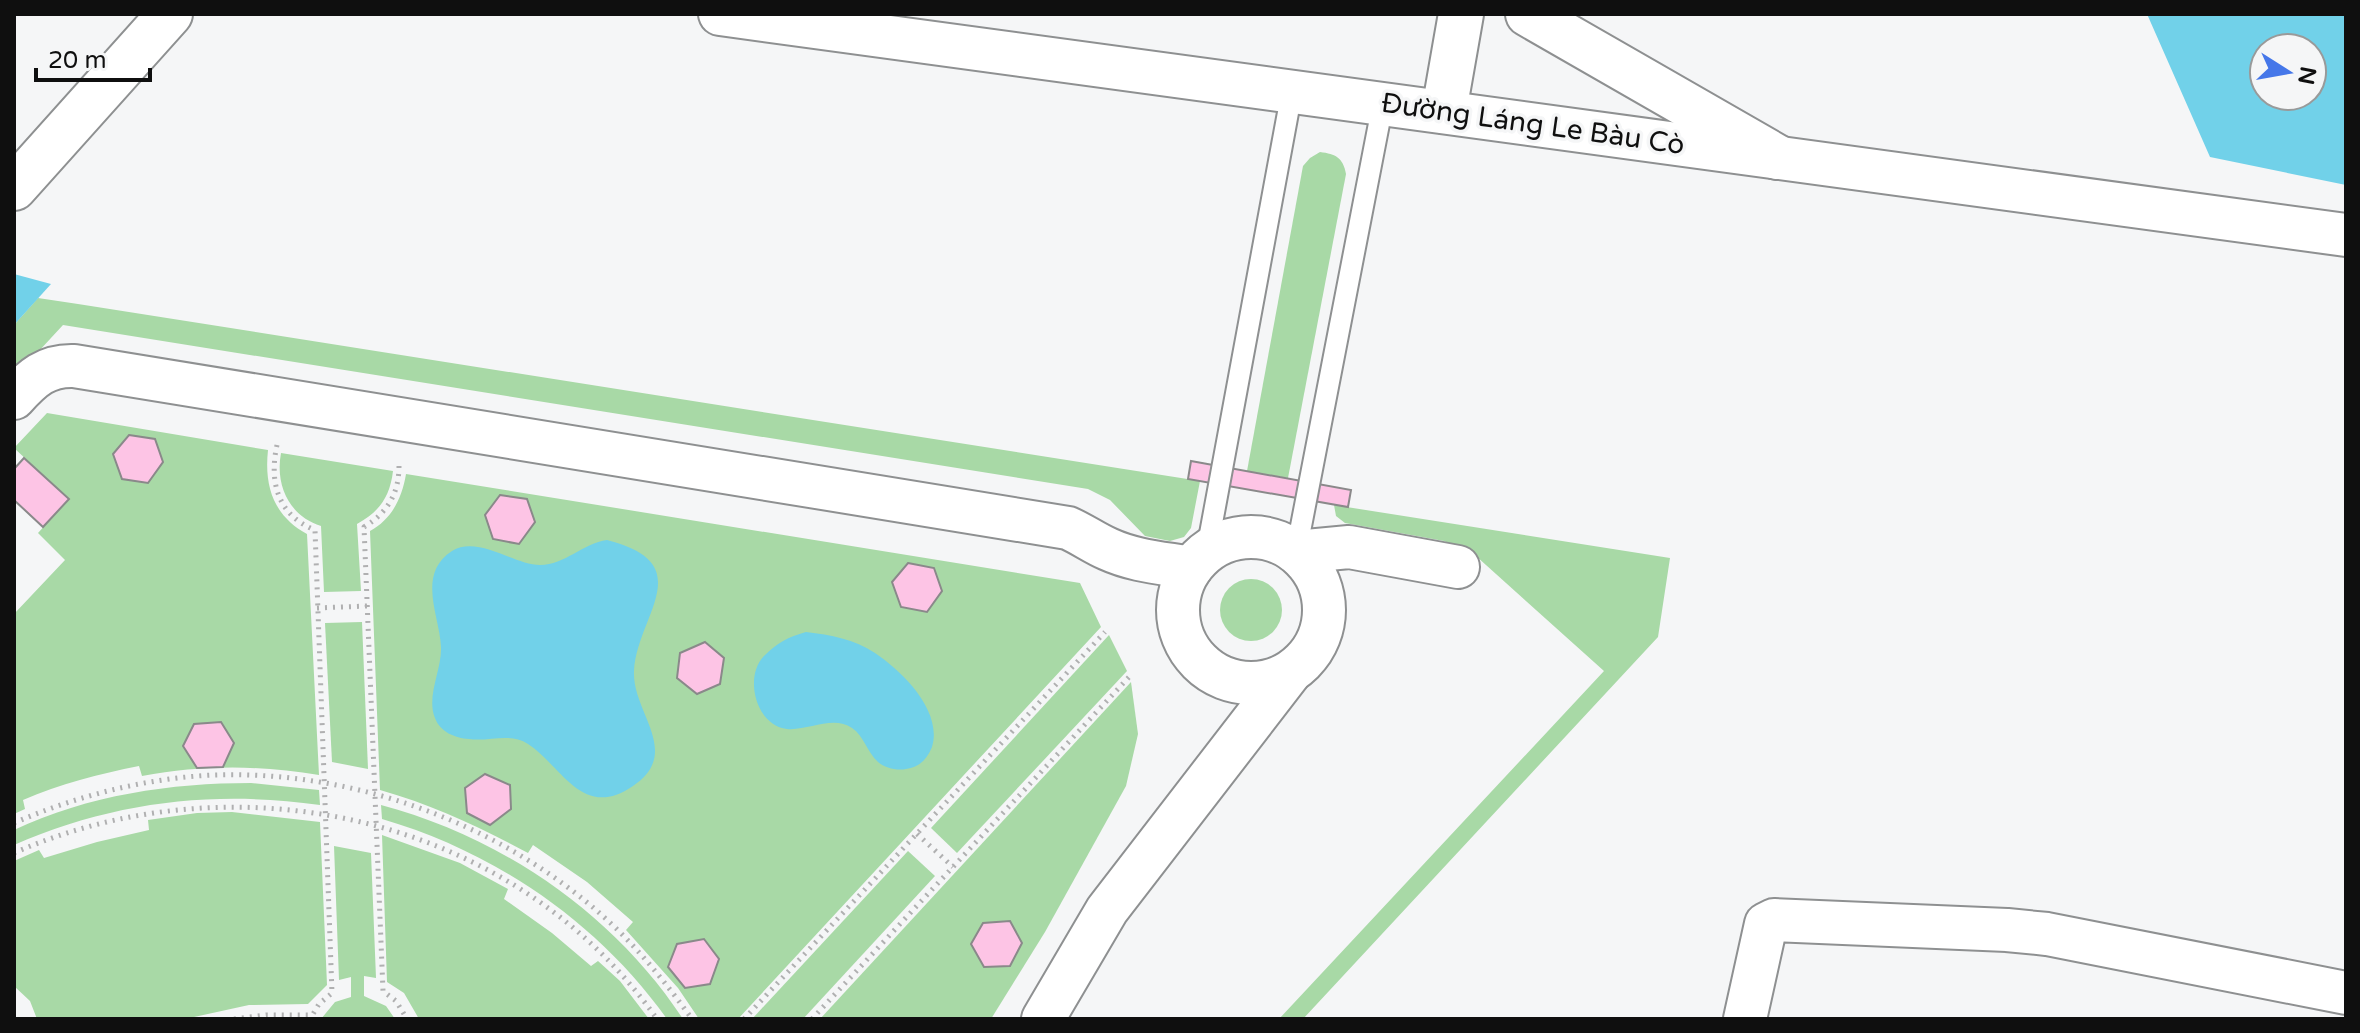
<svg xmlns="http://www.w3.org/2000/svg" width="2360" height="1033" font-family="'Varela Round',sans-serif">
  <rect width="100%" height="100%" fill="#f5f6f7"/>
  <g fill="#a8d9a6">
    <path d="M1320 152C1336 154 1343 158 1346 174L1288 478 1247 471 1303 166 1310 158Z"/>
    <path d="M38 298 78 304 1200 481 1191 528 1184 537 1170 541 1145 536 1110 500 1088 489 63 325 14 378V325Z"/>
    <path d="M47 413 268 450C264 487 274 516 307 534L319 775C259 765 202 765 142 776L139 766C99 774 60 784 23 800L25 809 14 814V614L65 560 38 533 69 499 14 448Z"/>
    <path d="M281 453 393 471C390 497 379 512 357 524L361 591 324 592 321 526C289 516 275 485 281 453Z"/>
    <path d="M406 474 1080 583 1101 627 738 1019H699L678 988 626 930 633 922 587 882 533 845 528 853C480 827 433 805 380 790L370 531C392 519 402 498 406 474Z"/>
    <path d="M1334 505 1670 558 1658 637 1303 1019H1279L1604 671 1476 556 1444 541 1345 523 1336 516Z"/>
    <circle cx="1251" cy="610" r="31"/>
    <path d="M362 622 368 769 332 762 325 623Z"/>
    <path d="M1109 635 1127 671 957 853 931 828Z"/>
    <path d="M1131 682 1138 734 1126 786 1045 932 991 1019H820Z"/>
    <path d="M251 783 319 790 320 805C213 790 113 802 14 845V830C88 795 171 783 251 783Z"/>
    <path d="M381 805C502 837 614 914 683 1019H667C598 922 495 852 382 819Z"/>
    <path d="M232 812 320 822 327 985 308 1004 249 1005 185 1019H37L30 1001 14 986V861L39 850 44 858 97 842 149 830 148 820 197 813Z"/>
    <path d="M382 835 460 863 508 889 504 899 552 933 591 966 598 961 620 981 649 1019H419L404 993 387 982Z"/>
    <path d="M334 846 371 853 376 978 364 976V996L386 1006 395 1019H321L335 1002 351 997V977L339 980Z"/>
    <path d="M908 851 935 876 803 1019H752Z"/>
  </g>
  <g fill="#71d1e9" fill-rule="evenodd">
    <path d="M2147 14H2346V185L2210 157ZM2264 48H2312V96H2264Z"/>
    <path d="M14 274 51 284 14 325Z"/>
    <path d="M607 540C701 564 637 615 634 671 632 713 683 752 633 786 582 821 562 766 528 744 510 732 489 742 469 739 455 738 440 732 435 718 426 696 442 670 441 647 440 617 416 574 452 551 478 535 514 565 540 565 565 565 583 543 607 540Z"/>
    <path d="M806 632C831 635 854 639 875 653 902 671 943 711 932 747 927 759 920 767 906 769 897 771 885 768 878 762 867 752 864 736 852 728 833 715 808 731 787 729 755 725 744 676 764 656 777 643 788 637 806 632Z"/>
  </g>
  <g fill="#fdc4e5" stroke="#8a898a" stroke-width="2">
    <path d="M129 435 155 439 163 462 148 483 122 479 113 454Z"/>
    <path d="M24 458 69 499 43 527 14 500V469Z"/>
    <path d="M1191 461 1351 490 1348 507 1188 479Z"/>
    <path d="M500 495 527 499 535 522 519 544 493 539 485 515Z"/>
    <path d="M908 563 934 568 942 591 927 612 901 607 892 582Z"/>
    <path d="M705 642 724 658 720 684 697 694 677 678 680 653Z"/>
    <path d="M221 722 234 743 223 767 197 768 183 746 194 724Z"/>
    <path d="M485 774 510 785 511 809 490 825 467 813 465 788Z"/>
    <path d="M1010 921 1022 943 1010 966 984 967 971 944 983 923Z"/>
    <path d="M704 939 719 959 710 984 685 988 668 967 677 944Z"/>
  </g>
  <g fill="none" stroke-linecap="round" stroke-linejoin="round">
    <defs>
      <g id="service">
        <path d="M1207 550 1292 91"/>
        <path d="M1296 552 1383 103"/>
      </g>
      <g id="minor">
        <path d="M720 14 2346 235"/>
        <path d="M14 398C32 378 46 365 74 366L1068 528C1082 534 1094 543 1108 549 1134 561 1163 563 1191 568"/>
        <circle cx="1251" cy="610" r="73"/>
        <path d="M1296 552 1349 547 1458 567"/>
        <path d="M1043 1019 1107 910 1289 674"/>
        <path d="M1745 1019 1766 924 1774 920 2007 930 2047 934 2346 993"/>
      </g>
      <g id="tertiary">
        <path d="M1528 14 1777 157"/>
        <path d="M1444 111 1461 14"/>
        <path d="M14 188 170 14"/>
      </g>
    </defs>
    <use href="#service" stroke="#8e9091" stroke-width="24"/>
    <use href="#minor" stroke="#8e9091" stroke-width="46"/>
    <use href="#tertiary" stroke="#8e9091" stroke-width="48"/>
    <g stroke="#b0b0b1" stroke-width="5" stroke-dasharray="2 6" stroke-linecap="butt">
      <path d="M277 445C269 481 277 515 315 530L332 993 319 1004 310 1019"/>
      <path d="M399 466C399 494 387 513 364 527L383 991 396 1001 407 1019"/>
      <path d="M317 608 367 606"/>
      <path d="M14 823C76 796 146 778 214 775 354 770 502 824 605 918 638 948 666 983 692 1019"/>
      <path d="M917 834 953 867"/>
      <path d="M14 853C237 755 514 816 657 1019"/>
      <path d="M234 1019 266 1015H312"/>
      <path d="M744 1019 1105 632"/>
      <path d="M812 1019 1129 677"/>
    </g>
    <use href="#service" stroke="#fff" stroke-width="20"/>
    <use href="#minor" stroke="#fff" stroke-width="42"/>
    <use href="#tertiary" stroke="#fff" stroke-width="44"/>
  </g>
  <g text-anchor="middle" stroke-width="7" stroke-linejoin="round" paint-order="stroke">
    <g font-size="28" fill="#0f0f0f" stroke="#f5f6f7">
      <text transform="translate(1533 123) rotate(8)" y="10">Đường Láng Le Bàu Cò</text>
    </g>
  </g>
  <rect width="2360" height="1033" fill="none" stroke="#0f0f0f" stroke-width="32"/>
  <g transform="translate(2288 72) rotate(101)"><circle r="38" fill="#f5f6f7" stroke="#999a9a" stroke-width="2"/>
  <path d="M0-6L14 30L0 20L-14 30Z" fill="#4577e9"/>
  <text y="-12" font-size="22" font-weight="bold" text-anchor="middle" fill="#0f0f0f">N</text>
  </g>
  <path d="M36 68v12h114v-12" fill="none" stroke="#0f0f0f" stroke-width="4"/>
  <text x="48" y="68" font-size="24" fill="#0f0f0f" stroke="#f5f6f7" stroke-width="6" paint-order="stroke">20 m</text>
</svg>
